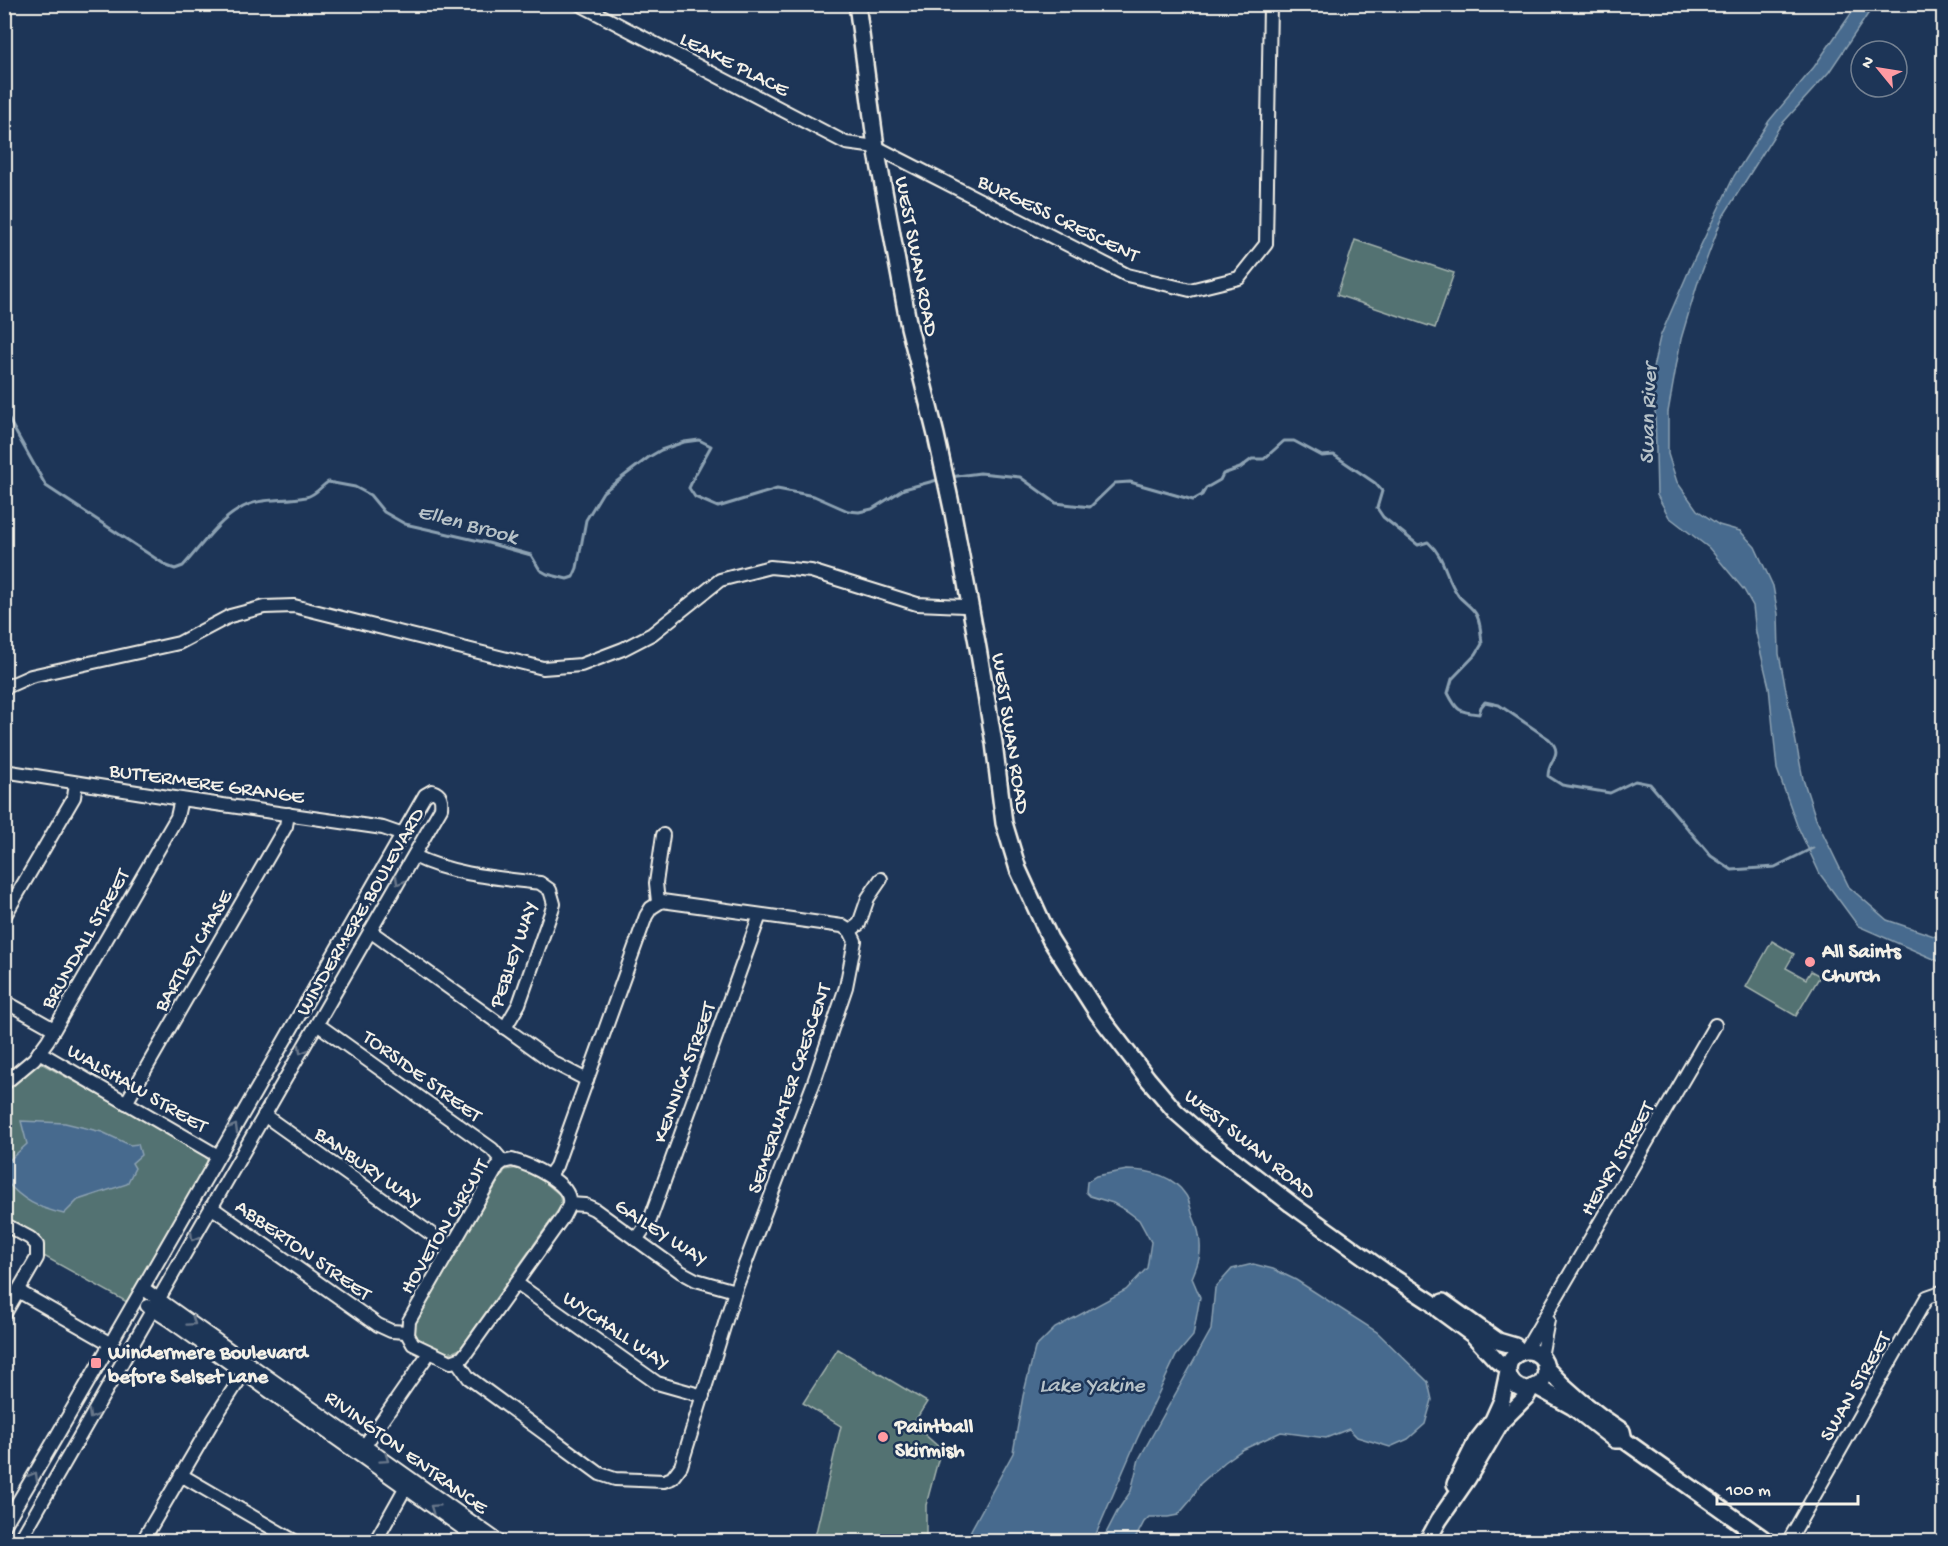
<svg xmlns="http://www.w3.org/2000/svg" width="1948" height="1546" font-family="'Gochi Hand',sans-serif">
  <rect width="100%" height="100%" fill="#1d3557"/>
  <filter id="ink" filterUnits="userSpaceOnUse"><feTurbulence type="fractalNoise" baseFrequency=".0167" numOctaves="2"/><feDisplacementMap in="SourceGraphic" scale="12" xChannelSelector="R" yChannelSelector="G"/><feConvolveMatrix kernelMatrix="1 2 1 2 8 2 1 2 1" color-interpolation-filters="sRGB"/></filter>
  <g filter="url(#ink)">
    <g fill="#527272" stroke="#a3b2ad" stroke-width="1.5">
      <path d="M1355 240 1454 273 1435 328 1337 295Z"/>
      <path d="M1772 941 1794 954 1786 968 1806 979 1811 971 1820 976 1796 1016 1746 987Z"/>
      <path d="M39 1062 205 1153 208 1164 127 1302 42 1255 39 1237 5 1218V1090Z"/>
      <path d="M518 1168 542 1180 560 1195 561 1206 460 1349C446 1358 432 1347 418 1341L414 1329 418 1316 505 1170Z"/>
      <path d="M838 1349 927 1402 913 1424 941 1449 926 1505V1541H814L841 1426 803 1403Z"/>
    </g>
    <g fill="#476b8e" stroke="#8ca1b2" stroke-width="1.5">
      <path d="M1857 5H1874L1829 72 1780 126 1722 218 1697 285 1681 339 1668 412V454L1677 482 1697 510 1719 525 1740 531 1755 547 1773 586 1778 614 1779 654 1803 779 1816 819 1849 887 1887 920 1943 939V963L1858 926 1820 874 1797 825 1777 769 1769 687 1756 633 1753 606 1744 590 1709 548 1669 517 1657 495 1655 410 1651 376 1660 337 1690 268 1734 176 1769 121 1814 67Z"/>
      <path d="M21 1121 65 1123 102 1132 130 1145 138 1144 141 1155 132 1163 135 1168 127 1184 78 1200 64 1214C38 1208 23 1201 5 1180V1164L27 1144Z"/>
      <path d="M1127 1170C1148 1170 1172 1175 1185 1194 1190 1200 1190 1208 1193 1216 1198 1227 1201 1238 1200 1252 1200 1260 1195 1270 1192 1278L1200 1297 1193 1336 1176 1356 1137 1439 1093 1541H969L971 1530 1013 1453 1023 1396 1035 1348 1055 1328 1126 1290 1147 1268 1151 1242 1139 1220 1127 1211 1113 1203 1090 1196 1086 1192 1087 1182 1096 1176Z"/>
      <path d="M1253 1264 1273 1269 1296 1280 1377 1332 1428 1382 1432 1400 1425 1424 1408 1439 1390 1447 1357 1437 1349 1429 1326 1438 1281 1432 1242 1450 1225 1462 1200 1484 1190 1501 1178 1515 1168 1517H1149L1144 1522 1134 1541H1102L1118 1510 1131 1491 1139 1459 1211 1330 1215 1288 1232 1269Z"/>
    </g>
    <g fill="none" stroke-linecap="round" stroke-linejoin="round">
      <g stroke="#8ca1b2" stroke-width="3">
        <path d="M4 411 46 486 167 566 175 569 183 566C199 549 217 522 238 510 259 496 283 502 306 497 316 495 320 487 328 482L355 487 370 495 384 512 405 524 488 543 531 555 540 570 547 574 567 579 573 577 577 568 586 520 603 492 649 457 661 450 684 442 699 440 711 446 695 475 689 488 695 497 718 507 777 489 814 496 848 511 859 512 872 509 904 489 941 479"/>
        <path d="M950 477 980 473 1020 477 1056 503 1090 507 1115 483 1130 482 1193 500 1202 495 1206 488 1220 480 1223 474 1240 468 1252 459H1264L1284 441H1294L1322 456 1334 455 1375 483 1382 491 1377 508 1383 517 1418 545 1428 542C1446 558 1445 577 1458 595 1463 602 1474 608 1477 616 1481 624 1481 636 1482 644L1476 654 1452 679 1448 693C1457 711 1459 712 1479 714L1481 707 1485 702 1499 705 1549 739C1565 755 1548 759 1548 776L1562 785 1610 793 1635 781 1650 784 1711 856 1732 870 1775 867 1813 848"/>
      </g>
      <defs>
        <g id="minor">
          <path d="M579 4 846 143 876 147 1127 275 1190 290 1239 278 1266 244 1270 4"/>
          <path d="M4 688 31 676 179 643 230 616 264 607 294 606 543 668 581 665 623 649 652 634 720 580 770 567 811 571 917 604 964 606 970 604"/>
          <path d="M4 771 181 799 383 828 403 835"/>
          <path d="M414 856C453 875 497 878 540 883L550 890 554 904 519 1004 505 1028"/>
          <path d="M658 902 656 883 663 835"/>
          <path d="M4 917 74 797 76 783"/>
          <path d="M370 931 554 1063 587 1080"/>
          <path d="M850 931 859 924 868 898 881 879"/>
          <path d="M4 1001 54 1029"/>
          <path d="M317 1024 492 1149 503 1162"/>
          <path d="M39 1052 218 1156"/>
          <path d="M4 1084 34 1059 48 1040 177 817 181 799"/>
          <path d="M126 1103 286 826 288 814"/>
          <path d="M264 1115 451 1248"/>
          <path d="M512 1160C528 1164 573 1183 569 1204 568 1208 565 1213 563 1217L466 1353 462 1358 451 1362 413 1344 408 1335 409 1321 498 1166 503 1162Z"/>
          <path d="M569 1204 585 1205 594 1209 681 1272 696 1280 735 1291"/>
          <path d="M211 1207 378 1325 391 1331 407 1332"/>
          <path d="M4 1224 30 1238 37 1245V1258L4 1315"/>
          <path d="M636 1240 650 1220 760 915"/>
          <path d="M516 1283 657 1383 703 1396"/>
          <path d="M144 1289 500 1542"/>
          <path d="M18 1291 111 1344"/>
          <path d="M147 1306 169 1320 482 1542"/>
          <path d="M1525 1351 1715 1025"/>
          <path d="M1541 1357 1548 1320"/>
          <path d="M457 1361 469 1378 600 1474 615 1479 664 1481 672 1478 681 1466 735 1291 814 1082 846 987 855 941 850 931 842 926 662 901 651 908 646 916 556 1166 549 1176"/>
          <path d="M361 1451 429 1353"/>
          <path d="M181 1475 296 1542"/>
          <path d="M4 1526C147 1284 285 1039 425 795L432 791C441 794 442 799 441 808L19 1542"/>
          <path d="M142 1542 214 1419 247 1368"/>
          <path d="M375 1542 408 1483"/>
          <path d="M1788 1542 1927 1297 1944 1291"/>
        </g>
        <g id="major">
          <path d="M857 4 876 147 909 327 936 435 953 513 978 648 994 743 1004 823 1018 869 1050 939 1098 1014 1148 1079 1176 1112 1209 1141 1291 1204 1391 1276 1431 1302 1439 1310 1473 1335 1497 1361 1508 1367"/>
          <path d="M1443 1302 1498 1341 1515 1346 1521 1352"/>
          <circle cx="1527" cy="1370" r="19"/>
          <path d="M1545 1367C1568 1392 1594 1413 1622 1431L1624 1440"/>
          <path d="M1535 1386 1573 1407 1615 1440H1624L1768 1542"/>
          <path d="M1455 1484 1476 1442 1493 1420 1502 1400 1508 1372"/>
          <path d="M1427 1542 1439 1520 1468 1478 1501 1422 1527 1396 1531 1388"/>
        </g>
      </defs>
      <use href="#minor" stroke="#f4f1e8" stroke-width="16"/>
      <use href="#major" stroke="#f4f1e8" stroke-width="20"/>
      <use href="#minor" stroke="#1d3557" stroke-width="12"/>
      <use href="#major" stroke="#1d3557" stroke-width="15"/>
    </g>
    <defs><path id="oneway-chevron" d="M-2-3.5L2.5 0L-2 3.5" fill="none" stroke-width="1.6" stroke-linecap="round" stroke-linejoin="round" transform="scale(1.5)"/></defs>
    <g stroke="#68778a">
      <use href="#oneway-chevron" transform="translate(399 881) rotate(120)"/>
      <use href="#oneway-chevron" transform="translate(302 1050) rotate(120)"/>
      <use href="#oneway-chevron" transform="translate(234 1128) rotate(-60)"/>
      <use href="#oneway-chevron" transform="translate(194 1237) rotate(120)"/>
      <use href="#oneway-chevron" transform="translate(192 1322) rotate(35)"/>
      <use href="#oneway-chevron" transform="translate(92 1415) rotate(120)"/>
      <use href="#oneway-chevron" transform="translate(385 1459) rotate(35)"/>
      <use href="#oneway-chevron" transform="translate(34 1476) rotate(-60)"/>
      <use href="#oneway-chevron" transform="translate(434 1508) rotate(-145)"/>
    </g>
  </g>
  <g fill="#ff9aa2" stroke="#1d3557" stroke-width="2">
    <circle cx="1810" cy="962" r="6"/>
    <rect x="90" y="1357" width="12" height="12" rx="3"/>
    <circle cx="883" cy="1437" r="6"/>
  </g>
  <g text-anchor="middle" stroke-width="5" stroke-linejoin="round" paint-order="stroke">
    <g font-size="21" fill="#f4f1e8" stroke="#1d3557">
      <text transform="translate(735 63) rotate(27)" y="7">LEAKE PLACE</text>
      <text transform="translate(1059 217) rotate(26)" y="7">BURGESS CRESCENT</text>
      <text transform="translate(918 256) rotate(79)" y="7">WEST SWAN ROAD</text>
      <text transform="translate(1012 733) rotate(81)" y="7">WEST SWAN ROAD</text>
      <text transform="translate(207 782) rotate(8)" y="7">BUTTERMERE GRANGE</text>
      <text transform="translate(359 911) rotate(-60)" y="7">WINDERMERE BOULEVARD</text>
      <text transform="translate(84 938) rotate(-60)" y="7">BRUNDALL STREET</text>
      <text transform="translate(192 950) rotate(-60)" y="7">BARTLEY CHASE</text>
      <text transform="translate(512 954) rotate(-71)" y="7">PEBLEY WAY</text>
      <text transform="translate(683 1072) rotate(-70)" y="7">KENNICK STREET</text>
      <text transform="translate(423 1075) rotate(36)" y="7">TORSIDE STREET</text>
      <text transform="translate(138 1087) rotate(30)" y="7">WALSHAW STREET</text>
      <text transform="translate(788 1088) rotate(-71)" y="7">SEMERWATER CRESCENT</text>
      <text transform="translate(1251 1143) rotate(39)" y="7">WEST SWAN ROAD</text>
      <text transform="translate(1616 1158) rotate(-60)" y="7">HENRY STREET</text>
      <text transform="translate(369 1166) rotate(35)" y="7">BANBURY WAY</text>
      <text transform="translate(443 1226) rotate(-59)" y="7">HOVETON CIRCUIT</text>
      <text transform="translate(662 1231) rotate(33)" y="7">GAILEY WAY</text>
      <text transform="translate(304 1249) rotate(35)" y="7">ABBERTON STREET</text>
      <text transform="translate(617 1329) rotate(34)" y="7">WYCHALL WAY</text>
      <text transform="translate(1854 1386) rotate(-60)" y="7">SWAN STREET</text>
      <text transform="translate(407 1451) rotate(36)" y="7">RIVINGTON ENTRANCE</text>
    </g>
    <g font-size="21" font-weight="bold" fill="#f4f1e8" stroke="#1d3557" text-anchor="start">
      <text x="1822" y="957">All Saints<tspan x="1822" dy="24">Church</tspan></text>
      <text x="108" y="1358">Windermere Boulevard<tspan x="108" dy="24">before Selset Lane</tspan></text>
      <text x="895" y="1432">Paintball<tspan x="895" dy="24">Skirmish</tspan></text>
    </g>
    <g font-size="22" font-style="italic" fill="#b7c2c8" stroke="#1d3557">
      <text transform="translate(1646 414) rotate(-88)" y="8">Swan River</text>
      <text transform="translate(468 522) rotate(15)" y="8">Ellen Brook</text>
      <text x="1092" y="1391">Lake Yakine</text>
    </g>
  </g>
  <rect width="1948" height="1546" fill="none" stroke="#1d3557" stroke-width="24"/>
  <rect x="12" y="12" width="1924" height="1522" fill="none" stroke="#f4f1e8" stroke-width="2" filter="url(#ink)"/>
  <g transform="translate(1879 69) rotate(300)"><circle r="28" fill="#1d3557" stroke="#738091" stroke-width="1.5"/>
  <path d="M0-4.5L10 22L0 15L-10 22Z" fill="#ff9aa2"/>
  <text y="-9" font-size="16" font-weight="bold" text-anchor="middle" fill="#f4f1e8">N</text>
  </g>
  <path d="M1717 1495v9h141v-9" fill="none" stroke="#f4f1e8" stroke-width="3"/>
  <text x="1726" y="1495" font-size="18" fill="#f4f1e8" stroke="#1d3557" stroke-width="4.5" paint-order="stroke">100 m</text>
</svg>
